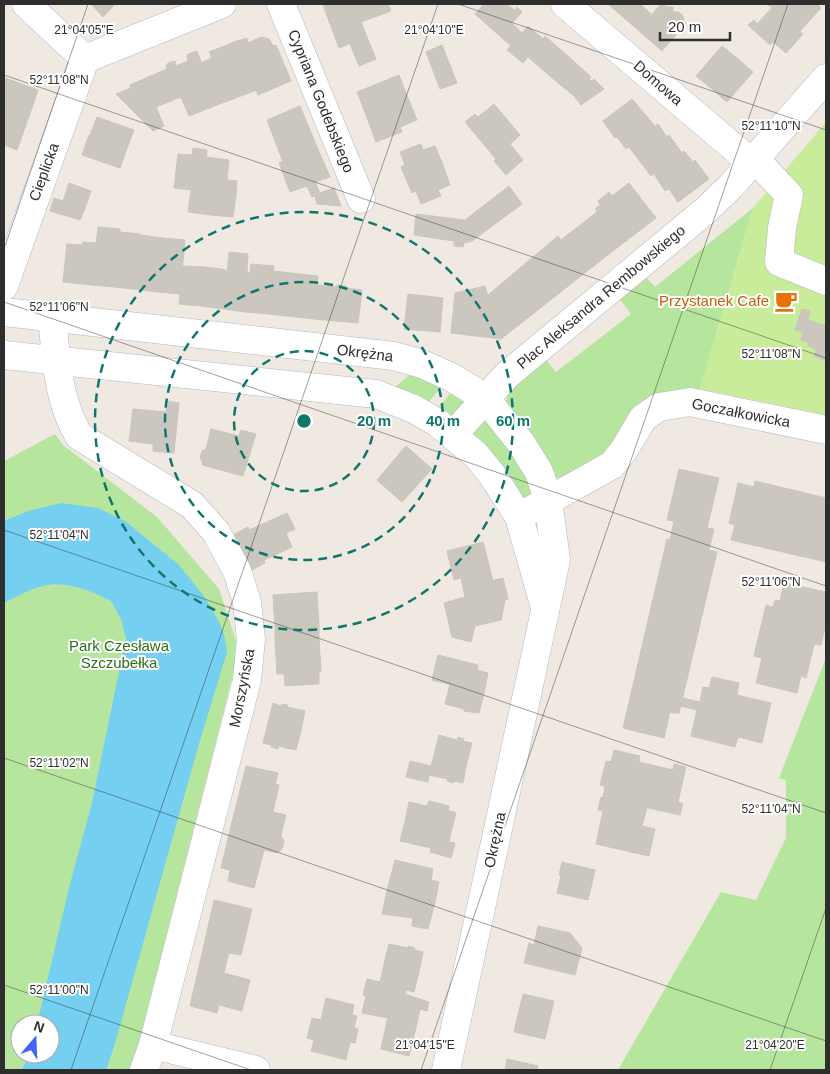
<svg xmlns="http://www.w3.org/2000/svg" width="830" height="1074" font-family="Arial,sans-serif">
  <rect width="100%" height="100%" fill="#efe9e1"/>
  <g fill="#b6e59e" fill-rule="evenodd">
    <path d="M753 208 700 389 683 393 604 459 561 479 552 476 509 410 506 401 509 390 538 360 547 361 556 372 631 314 619 298 645 276 655 287Z"/>
    <path d="M413 372 443 385 424 407 389 392Z"/>
    <path d="M453 390 462 397 466 403 456 419 434 413Z"/>
    <path d="M485 418 491 420 534 488 529 497 523 499 471 437 476 423Z"/>
    <path d="M55 434 63 445 157 517 219 589 239 650 132 1070H4V461ZM20 1024H50V1054H20Z"/>
    <path d="M826 658V1070H618L721 892 756 900 786 838V780L779 778Z"/>
  </g>
  <path fill="#c9ec9a" d="M826 122V415L700 389 753 208Z"/>
  <path fill="#75cff0" d="M61 503 98 508 125 521 179 565 203 595 218 620 224 634 227 652 198 747 114 1047 106 1070H21L31 1054H50V1024H37L70 884 92 803 126 638 121 619 111 601C92 591 65 580 43 586 30 589 16 597 4 603V521L28 511Z"/>
  <g fill="#cbc7bf" stroke="#cbc5ba">
    <path d="M91 4H115L103 17Z"/>
    <path d="M327 4H354L367 37 339 48 323 5Z"/>
    <path d="M354 4H388L391 11 361 22Z"/>
    <path d="M484 4H507L515 11 517 7 522 12 512 23 522 33 511 46 475 14Z"/>
    <path d="M608 4H640L651 14 638 30Z"/>
    <path d="M661 4 668 7H673V12H679L683 16 684 21 686 23 662 51 638 30Z"/>
    <path d="M767 4H817L821 8 800 31 803 34 786 53 773 42 770 45 748 25 754 20 757 24 772 8Z"/>
    <path d="M528 26 543 39 545 36 568 56 551 77 528 57 523 63 507 50Z"/>
    <path d="M261 37 269 39 273 46 276 45 291 81 258 95 237 41 247 38 248 43Z"/>
    <path d="M367 37 376 59 359 66 350 44Z"/>
    <path d="M237 41 257 90 217 105 201 63 212 58 209 52Z"/>
    <path d="M442 45 457 83 440 89 426 52Z"/>
    <path d="M722 46 738 59 712 89 696 76Z"/>
    <path d="M197 51 217 105 189 116 181 97 171 101 160 72 167 69 166 66 168 63 175 61 176 66 188 61 187 57 188 54Z"/>
    <path d="M568 56 591 77 589 79 592 81 594 79 604 89 581 105 574 96 551 77Z"/>
    <path d="M738 59 753 72 727 102 712 89Z"/>
    <path d="M160 72 171 101 156 107 164 126 153 131 116 94 131 88 130 85Z"/>
    <path d="M399 75 408 98 366 115 357 92Z"/>
    <path d="M5 78 38 90 33 105 4 95Z"/>
    <path d="M4 95 33 105 17 150 4 145Z"/>
    <path d="M408 98 417 120 400 127 402 132 376 142 366 115Z"/>
    <path d="M632 99 655 126 626 149 617 137 615 138 603 121Z"/>
    <path d="M494 104 520 135 510 144 523 160 506 175 494 161 496 159 465 122 475 114 478 117Z"/>
    <path d="M300 106 317 147 283 162 267 120Z"/>
    <path d="M97 117 134 130 127 148 90 135Z"/>
    <path d="M658 124 667 137 669 135 682 153 651 176 629 147Z"/>
    <path d="M89 135 127 148 120 168 82 155Z"/>
    <path d="M421 144 423 150 435 146 443 165 406 179 401 167 405 165 400 152Z"/>
    <path d="M317 147 330 177 315 182 320 193 334 188 341 206 317 204 315 196 312 197 307 186 290 192 279 163Z"/>
    <path d="M193 148 207 150 206 157 229 160 227 180 237 181 236 195 174 188 178 154 192 155Z"/>
    <path d="M684 151 693 162 695 160 709 179 678 202 669 189 665 191 654 174Z"/>
    <path d="M443 165 450 185 438 190 441 196 421 204 416 191 412 193 406 179Z"/>
    <path d="M69 183 91 191 85 208 63 201Z"/>
    <path d="M629 183 656 218 639 231 612 196Z"/>
    <path d="M509 186 522 204 472 241 465 220Z"/>
    <path d="M191 190 213 192 211 215 188 212Z"/>
    <path d="M213 192 236 195 233 217 211 215Z"/>
    <path d="M609 192 639 231 622 244 595 209 600 205 598 201Z"/>
    <path d="M54 198 85 208 80 220 50 211Z"/>
    <path d="M597 212 622 244 586 272 561 240Z"/>
    <path d="M416 214 465 220 472 241 464 243 463 247 454 246V241L414 235Z"/>
    <path d="M98 227 120 229 114 287 92 285Z"/>
    <path d="M120 232 140 234 134 289 114 287Z"/>
    <path d="M140 235 163 238 157 292 134 289Z"/>
    <path d="M558 236 586 272 501 339 488 295Z"/>
    <path d="M163 238 185 240 180 294 157 292Z"/>
    <path d="M83 242 96 243 92 285 63 282 67 244 82 245Z"/>
    <path d="M229 252 248 254 247 273H250L246 312 224 309Z"/>
    <path d="M251 264 274 266 268 314 246 312Z"/>
    <path d="M183 266 205 267 201 306 179 304Z"/>
    <path d="M205 267 221 269 228 271 224 309 201 306Z"/>
    <path d="M273 271 318 276 314 319 268 314Z"/>
    <path d="M317 285 336 287V285L346 286V288L362 290 358 323 314 319Z"/>
    <path d="M485 286 501 339 451 333 455 293Z"/>
    <path d="M408 294 443 298 440 332 404 329Z"/>
    <path d="M802 309 810 311 808 320 826 326V361L814 356 816 349 808 346 809 343 801 340 803 332 795 330Z"/>
    <path d="M167 401 179 403 174 453 153 451V444L129 441 133 409 166 412Z"/>
    <path d="M211 429 239 436 241 430 256 434 243 476 202 465 203 463 200 458 202 451 206 449Z"/>
    <path d="M406 446 432 469 402 502 377 480Z"/>
    <path d="M679 469 719 478 707 528 714 529 709 550 717 552 679 713H671L670 711 664 738 623 728 667 539 670 540 674 521 667 520Z"/>
    <path d="M755 481 826 498V562L731 540 735 525 729 523 738 483 754 487Z"/>
    <path d="M287 513 295 529 286 533 292 547 264 560 265 563 250 571 233 535 248 527 249 530Z"/>
    <path d="M483 542 493 581 463 588 461 578 454 580 447 551Z"/>
    <path d="M503 578 508 599 505 600 501 620 475 626 471 642 452 637 444 603 465 597 463 588Z"/>
    <path d="M784 583 826 592V623L821 645 814 644 806 678 801 676 797 693 756 683 762 658 754 656 766 605 773 607 775 600 780 601Z"/>
    <path d="M317 592 318 609 274 611 273 595Z"/>
    <path d="M318 609 319 624 275 626 274 611Z"/>
    <path d="M319 624V639L275 642V626Z"/>
    <path d="M319 639 320 655 276 657 275 642Z"/>
    <path d="M320 655 321 672 277 674 276 657Z"/>
    <path d="M438 655 478 665 477 670 488 673 484 693 432 680Z"/>
    <path d="M319 672V684L285 686 284 674Z"/>
    <path d="M712 677 739 683 737 695 771 703 762 743 738 737 735 747 691 736 697 710 680 706 682 698 700 702 703 687 709 688Z"/>
    <path d="M450 684 484 693 479 713 464 711V709L445 704Z"/>
    <path d="M273 703 281 706 282 704 288 705 287 707 305 711 301 731 268 723Z"/>
    <path d="M268 723 301 731 296 750 278 746V749L271 747 272 745 263 743Z"/>
    <path d="M439 735 457 740 458 737 464 739 463 741 472 743 467 762 434 755Z"/>
    <path d="M614 750 640 756 639 762 673 770 674 764 686 767 678 802 683 804 680 815 603 798 605 786 600 785 606 761 611 762Z"/>
    <path d="M434 755 467 762 463 783 454 781 453 783 447 781 448 779 429 775 428 782 406 777 410 761 431 766Z"/>
    <path d="M246 766 278 773 275 784 279 785 273 812 286 815 281 835 232 822Z"/>
    <path d="M601 797 647 808 642 826 655 829 649 856 596 844 603 811 598 810Z"/>
    <path d="M429 801 449 806 448 810 456 813 451 832 405 821 409 802 427 806Z"/>
    <path d="M405 821 451 832 449 842 455 843 451 858 430 852 431 848 400 841Z"/>
    <path d="M232 822 281 835V837L284 840 282 849 277 853 264 850 254 888 228 881 230 870 221 868Z"/>
    <path d="M395 860 433 869 431 880 439 882 435 902 387 891Z"/>
    <path d="M562 862 595 870 588 900 557 893 561 875H559Z"/>
    <path d="M387 891 435 902 428 929 412 926 413 918 382 914Z"/>
    <path d="M214 900 252 909 241 955 229 953 226 964 201 958Z"/>
    <path d="M538 926 570 933 582 948 575 975 524 963 529 943 534 945Z"/>
    <path d="M389 944 408 948V946L415 948 414 950 423 952 419 972 384 964Z"/>
    <path d="M201 958 226 964 224 973 250 980 242 1011 219 1005 217 1013 190 1006Z"/>
    <path d="M384 964 419 972 414 992 406 990 405 994 429 1002 427 1011 363 995 367 979 380 982Z"/>
    <path d="M523 994 554 1001 545 1039 514 1032Z"/>
    <path d="M366 996 420 1009 418 1019 389 1012 388 1018 362 1013Z"/>
    <path d="M326 998 354 1005 352 1015 357 1016 354 1028 358 1029 355 1043 350 1042 346 1060 311 1051 314 1040 307 1038 312 1018 321 1020Z"/>
    <path d="M389 1012 418 1019 409 1056 381 1049Z"/>
    <path d="M507 1059 538 1066 537 1070H505Z"/>
  </g>
  <g fill="none" stroke-linecap="round" stroke-linejoin="round">
    <defs>
      <g id="minor">
        <path d="M26 4 85 59 222 4"/>
        <path d="M281 4 361 199"/>
        <path d="M565 4 752 163"/>
        <path d="M755 159 789 195 782 228 779 262 826 281"/>
        <path d="M4 286 85 59"/>
        <path d="M4 312 394 356 422 364 451 377 485 398 521 443 539 472 548 499 556 560 446 1070"/>
        <path d="M52 319C57 360 57 399 79 436L192 505 216 532 237 571 247 602 251 639 247 680 153 1045 144 1070"/>
        <path d="M4 355 376 394 414 409 438 423 476 455 493 476 519 517 544 604"/>
        <path d="M453 435 507 375 705 211 731 186 826 78"/>
        <path d="M533 509 612 465 624 450 643 418 659 407 690 402 826 430"/>
        <path d="M153 1045 256 1070"/>
      </g>
    </defs>
    <use href="#minor" stroke="#b4b7c1" stroke-width="29"/>
    <use href="#minor" stroke="#fff" stroke-width="28"/>
  </g>
  <path fill="none" stroke="#2e2e2e" stroke-width="1" stroke-opacity="0.45" d="M458 4 826 130M4 75 826 358M4 249 88 4M4 302 826 586M4 530 826 813M4 758 826 1041M4 985 251 1070M71 1070 438 4M421 1070 788 4M770 1070 826 908"/>
  <g fill="none" stroke="#0f766e" stroke-width="2.5" stroke-dasharray="9 6">
    <circle cx="304" cy="421" r="70"/>
    <circle cx="304" cy="421" r="139"/>
    <circle cx="304" cy="421" r="209"/>
  </g>
  <defs>
    <symbol id="cafe-bare" viewBox="-9 -9 18 18"><path d="M-5.5-4.5H6V0H3Q3 3.5 0 3.5H-2.5Q-5.5 3.5-5.5 0ZM3-3.2v2h1.7v-2ZM-6 4.5H4V6H-6Z" fill="#e8710a" stroke="#fff" stroke-width="2.5" paint-order="stroke"/></symbol>
  </defs>
  <g fill-rule="evenodd">
    <use href="#cafe-bare" x="770" y="285" width="32" height="32"/>
  </g>
  <g text-anchor="middle" stroke-width="4" stroke-linejoin="round" paint-order="stroke">
    <g font-size="15" fill="#2e2e2e" stroke="#fff">
      <text transform="translate(658 83) rotate(41)" y="5">Domowa</text>
      <text transform="translate(321 101) rotate(68)" y="5">Cypriana Godebskiego</text>
      <text transform="translate(44 172) rotate(-70)" y="5">Cieplicka</text>
      <text transform="translate(601 297) rotate(-40)" y="5">Plac Aleksandra Rembowskiego</text>
      <text transform="translate(365 353) rotate(7)" y="5">Okrężna</text>
      <text transform="translate(741 413) rotate(11)" y="5">Goczałkowicka</text>
      <text transform="translate(242 688) rotate(-79)" y="5">Morszyńska</text>
      <text transform="translate(495 840) rotate(-78)" y="5">Okrężna</text>
    </g>
    <g font-size="15" fill="#c56008" stroke="#fff" text-anchor="end">
      <text x="769" y="306">Przystanek Cafe</text>
    </g>
    <g font-size="15" fill="#2c6e1b" stroke="#fff">
      <text x="119" y="651">Park Czesława<tspan x="119" dy="17">Szczubełka</tspan></text>
    </g>
  </g>
  <g font-size="12" text-anchor="middle" fill="#2e2e2e" stroke="#fff" stroke-width="4" stroke-linejoin="round" paint-order="stroke">
    <text x="84" y="34">21°04'05"E</text>
    <text x="434" y="34">21°04'10"E</text>
    <text x="59" y="84">52°11'08"N</text>
    <text x="771" y="130">52°11'10"N</text>
    <text x="59" y="311">52°11'06"N</text>
    <text x="771" y="358">52°11'08"N</text>
    <text x="59" y="539">52°11'04"N</text>
    <text x="771" y="586">52°11'06"N</text>
    <text x="59" y="767">52°11'02"N</text>
    <text x="771" y="813">52°11'04"N</text>
    <text x="59" y="994">52°11'00"N</text>
    <text x="425" y="1049">21°04'15"E</text>
    <text x="775" y="1049">21°04'20"E</text>
  </g>
  <circle cx="304" cy="421" r="8" fill="#0f766e" stroke="#fff" stroke-width="2.5"/>
  <g font-size="15" text-anchor="middle" font-weight="bold" fill="#0f766e" stroke="#fff" stroke-width="4" stroke-linejoin="round" paint-order="stroke">
    <text x="374" y="426">20 m</text>
    <text x="443" y="426">40 m</text>
    <text x="513" y="426">60 m</text>
  </g>
  <rect width="830" height="1074" fill="none" stroke="#2e2e2e" stroke-width="10"/>
  <g transform="translate(35 1039) rotate(19)"><circle r="24" fill="#ffffff" stroke="#ababab"/>
  <path d="M0-4L9 19L0 12L-9 19Z" fill="#4264fb"/>
  <text y="-8" font-size="14" font-weight="bold" text-anchor="middle" fill="#2e2e2e">N</text>
  </g>
  <path d="M660 32v8h70v-8" fill="none" stroke="#2e2e2e" stroke-width="2.5"/>
  <text x="668" y="32" font-size="15" fill="#2e2e2e" stroke="#ffffff" stroke-width="4" paint-order="stroke">20 m</text>
</svg>
